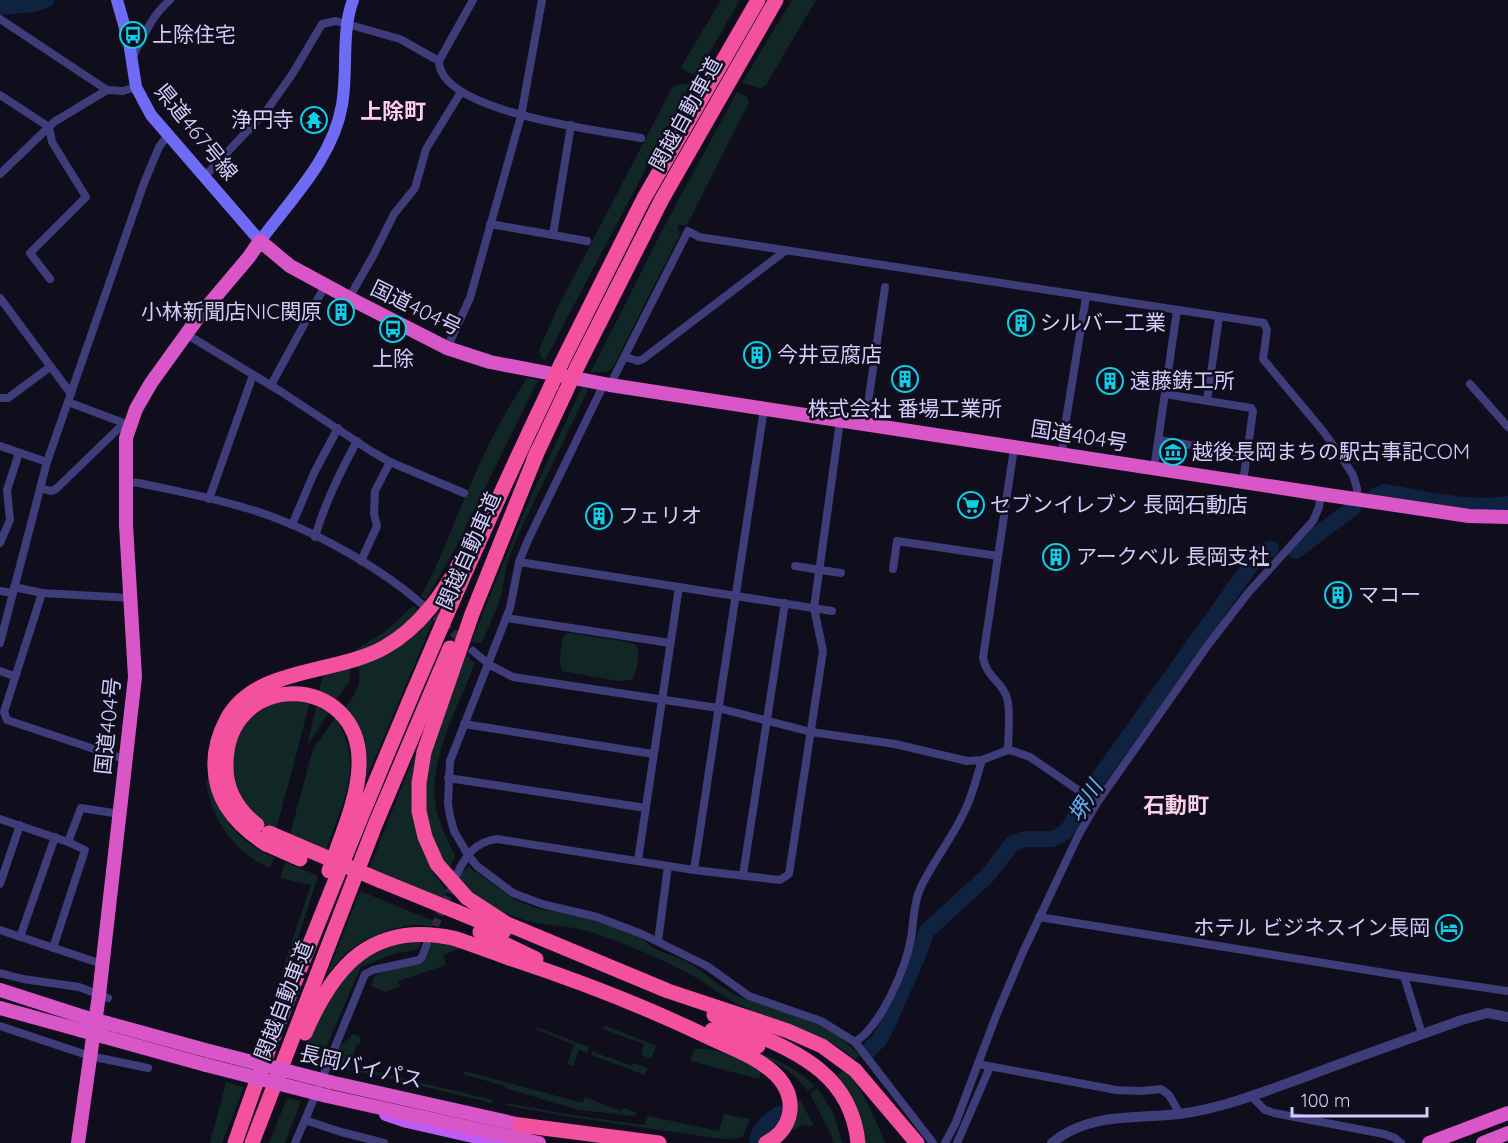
<svg xmlns="http://www.w3.org/2000/svg" width="1508" height="1143" font-family="Quicksand,'Noto Sans JP',sans-serif">
  <rect width="100%" height="100%" fill="#100d1d"/>
  <g fill="#112726">
    <path d="M721 0H740L696 76 687 72 681 67Z"/>
    <path d="M792 0H816L766 85 760 88 742 83Z"/>
    <path d="M682 84 690 85 545 360 541 358 539 350 559 305 673 86Z"/>
    <path d="M737 92 747 96 749 102 687 225H677L680 234 613 367 607 372H591L667 221Z"/>
    <path d="M527 378 538 380 455 549 426 599 421 596C443 556 457 513 476 472 490 439 508 408 527 378Z"/>
    <path d="M582 387 587 388 588 390 520 531 507 563 501 597 482 643 471 642 527 505Z"/>
    <path d="M413 606 419 610C400 629 381 642 356 653L355 650 387 630Z"/>
    <path d="M428 617 433 621 361 791 345 708C355 695 363 683 358 666Z"/>
    <path d="M569 633 628 642 637 645C640 655 637 672 632 680L617 681 563 671C557 661 562 648 563 637Z"/>
    <path d="M466 655 475 663C458 707 427 760 436 808 440 825 447 840 455 856L449 870C435 848 423 820 424 792 426 747 451 697 466 655Z"/>
    <path d="M351 668 349 682 335 701 319 691 323 675Z"/>
    <path d="M277 701 310 702 276 830 261 822 241 801 232 778 231 754 246 720Z"/>
    <path d="M317 705 329 712 310 742 308 741Z"/>
    <path d="M335 718C366 763 342 804 326 850L290 834 313 749Z"/>
    <path d="M419 744C419 751 414 762 413 770 407 812 419 859 447 891L443 901 369 869Z"/>
    <path d="M206 779 210 780C220 821 237 839 274 858L270 868C234 852 210 819 206 779Z"/>
    <path d="M285 862 318 876 286 975 281 974 311 885 280 878Z"/>
    <path d="M469 867 515 900 539 909 582 916 642 937C650 951 671 954 685 961 704 971 719 988 738 996 767 1009 801 1012 829 1029 841 1036 849 1047 860 1055L855 1059C821 1031 778 1024 739 1005 723 997 709 985 693 976 663 959 620 941 587 931 570 926 551 926 533 922 504 916 479 901 458 881L461 872Z"/>
    <path d="M360 891 434 921 431 927C407 919 366 937 347 952 339 960 332 968 326 977Z"/>
    <path d="M422 940 419 949 415 950 393 954 361 967 319 1064 301 1059C326 997 347 945 422 940Z"/>
    <path d="M433 941 461 948 443 955 446 965 398 981 400 987 385 992 371 986 375 975C392 969 410 967 426 959Z"/>
    <path d="M604 1025 656 1046 651 1059 641 1055 644 1044 603 1029Z"/>
    <path d="M536 1027 589 1047 587 1053 579 1050 573 1066 567 1064 574 1045 536 1029Z"/>
    <path d="M353 1034 360 1037V1043L356 1045 349 1069 377 1072 493 1100 492 1103 376 1075 331 1067 340 1046Z"/>
    <path d="M747 1047C772 1058 795 1067 815 1086L808 1091C792 1069 770 1060 747 1047Z"/>
    <path d="M694 1049C720 1047 739 1059 761 1071L759 1079 690 1061Z"/>
    <path d="M593 1051 608 1058 609 1057 632 1066 633 1063 648 1068 645 1075 591 1055Z"/>
    <path d="M845 1069C864 1091 874 1116 885 1143H861L837 1075Z"/>
    <path d="M464 1071 583 1103 585 1097 621 1111 623 1108 637 1113 633 1116 579 1110 508 1089 504 1086 463 1074Z"/>
    <path d="M226 1082 244 1087 222 1143H210Z"/>
    <path d="M817 1088 834 1114 842 1143H833L831 1134 810 1094Z"/>
    <path d="M287 1098 301 1101 285 1143H269Z"/>
    <path d="M800 1100 814 1126 803 1125 790 1131 796 1103Z"/>
    <path d="M505 1103 571 1115 644 1125 648 1116 719 1131 724 1114 750 1119 742 1138 722 1139 571 1117 505 1105Z"/>
  </g>
  <g fill="none" stroke-linecap="round" stroke-linejoin="round">
    <g stroke="#0f2240" stroke-width="16">
      <path d="M0 7 33 4 46 0"/>
      <path d="M1375 496 1384 492C1424 499 1468 510 1508 504"/>
      <path d="M1295 551 1354 507"/>
      <path d="M867 1052 879 1040 886 1028 918 955 927 931 988 875 1012 844 1024 839H1052L1061 835 1070 827 1081 803 1258 555 1266 550 1271 549"/>
      <path d="M757 1139C761 1127 768 1121 779 1114"/>
    </g>
    <g stroke="#2d2a3e" stroke-width="8" stroke-dasharray="8 4" stroke-linecap="butt">
      <path d="M426 608 473 651"/>
      <path d="M430 937 455 880"/>
    </g>
    <g stroke="#3e3c79" stroke-width="8">
      <path d="M0 19 107 90 123 91 136 87"/>
      <path d="M132 58C143 37 152 15 170 0"/>
      <path d="M439 61 473 0"/>
      <path d="M0 95 49 127 52 142 86 197 30 253 50 279"/>
      <path d="M0 174 54 122 107 90"/>
      <path d="M205 176 267 110 293 73 322 24 336 21 400 39 439 61C439 112 602 131 641 138"/>
      <path d="M490 224 587 241"/>
      <path d="M553 235 571 125"/>
      <path d="M0 298 71 394"/>
      <path d="M349 298 373 256 394 214 415 188 426 149 461 92"/>
      <path d="M186 334 280 391 371 451 390 462 464 493"/>
      <path d="M447 348 470 298 521 116 542 0"/>
      <path d="M625 357 638 361 643 359 785 251"/>
      <path d="M604 384 528 540 519 562 510 608 450 761 448 803 450 816 454 831 468 855 477 866 513 893 542 904 597 917 642 934 707 966 749 996 821 1021 855 1042C881 1026 906 968 911 938 914 921 913 905 920 889 933 861 954 836 966 808 973 793 977 776 982 760"/>
      <path d="M1470 384 1508 427"/>
      <path d="M271 385 325 286"/>
      <path d="M610 385 688 231 699 237 1264 323 1267 330 1263 359 1323 431 1340 455 1353 475 1357 488V500"/>
      <path d="M1165 394 1251 408 1253 411 1243 482"/>
      <path d="M0 398H8L50 367"/>
      <path d="M1207 400 1219 317"/>
      <path d="M68 402 129 425"/>
      <path d="M865 424 885 287"/>
      <path d="M1159 440 1247 454"/>
      <path d="M0 446 47 462"/>
      <path d="M1062 454 1065 426 1086 297"/>
      <path d="M1154 469 1177 310"/>
      <path d="M126 482 139 483C184 493 230 501 273 517 324 536 383 570 423 605"/>
      <path d="M40 488 51 491 56 489 118 429 129 425"/>
      <path d="M209 499 253 375"/>
      <path d="M292 525 314 473 338 428"/>
      <path d="M315 537C325 502 340 472 357 441"/>
      <path d="M0 543 10 520 7 490 19 453"/>
      <path d="M361 561 377 526 374 514 375 491 390 462"/>
      <path d="M519 562 832 611"/>
      <path d="M795 566 841 573"/>
      <path d="M893 569 897 541 998 556"/>
      <path d="M14 587 42 593 131 598"/>
      <path d="M0 591 12 593"/>
      <path d="M42 593 4 712 7 720 127 760"/>
      <path d="M506 618 670 643"/>
      <path d="M0 643 47 462 144 183 159 147 168 135"/>
      <path d="M473 651 490 665 513 677 718 708 811 732 895 744 967 761 982 760 1008 750 1013 751 1030 757 1097 803"/>
      <path d="M0 671 14 676"/>
      <path d="M464 724 653 754"/>
      <path d="M1008 750C1008 736 1011 712 1007 698 1002 681 987 678 983 658L1014 448"/>
      <path d="M448 778 646 808"/>
      <path d="M0 819 68 842 85 850 53 948"/>
      <path d="M68 842 81 808 120 814"/>
      <path d="M638 860 679 587"/>
      <path d="M694 870 764 409"/>
      <path d="M457 874C466 855 475 842 497 839L694 870 780 880 789 874 823 651 814 608 840 421"/>
      <path d="M743 875 785 603"/>
      <path d="M0 884 20 825"/>
      <path d="M1039 917 1404 976 1508 991"/>
      <path d="M0 930 102 964"/>
      <path d="M20 937 55 837"/>
      <path d="M658 941 668 866"/>
      <path d="M0 973 23 979 79 987 108 998"/>
      <path d="M1404 976 1422 1034"/>
      <path d="M0 1026 90 1056 148 1068"/>
      <path d="M855 1042 933 1143"/>
      <path d="M978 1064 1116 1090 1141 1091 1161 1089 1169 1095 1180 1114"/>
      <path d="M1251 1096 1265 1110 1274 1113 1384 1134 1395 1138 1401 1143"/>
      <path d="M305 1120 365 974 373 970 419 960 422 957 427 944"/>
      <path d="M295 1143 305 1120 341 1132 384 1143"/>
      <path d="M945 1143 956 1122 996 1016 1023 952 1079 834 1097 803 1208 645 1248 593 1313 521 1319 507 1321 494"/>
      <path d="M957 1143 990 1067"/>
    </g>
    <path stroke="#3e3c79" stroke-width="10" d="M1052 1143C1089 1112 1135 1119 1179 1114 1219 1109 1264 1092 1302 1078 1355 1058 1408 1039 1462 1020L1487 1013 1508 1017"/>
    <path stroke="#706bf5" stroke-width="12" d="M117 0 129 42 136 87 151 115 260 241C291 199 333 158 342 105 348 72 341 31 353 0"/>
    <path stroke="#bc5cf4" stroke-width="14" d="M386 1114 407 1121 504 1143"/>
    <g stroke="#d856c8" stroke-width="14">
      <path d="M0 990 84 1017"/>
      <path d="M0 1008 80 1030"/>
      <path d="M107 1023 209 1051"/>
      <path d="M105 1037 206 1065"/>
      <path d="M330 1082 530 1127"/>
      <path d="M327 1096 539 1143"/>
      <path d="M78 1143 99 995 135 677 126 525V438L136 409 151 383 200 315 249 257 260 241 290 266 349 298 447 348 490 362 610 385 1321 494 1469 516 1508 517"/>
      <path d="M1429 1143 1508 1113"/>
      <path d="M1483 1143 1508 1133"/>
    </g>
    <g stroke="#f3519d" stroke-width="15">
      <path d="M561 364 643 200 758 0"/>
      <path d="M577 367 662 199 776 0"/>
      <path d="M538 450 472 614 424 752 419 783V811L425 837 437 864 467 898 507 924 668 991 788 1031 822 1046 855 1070 917 1143"/>
      <path d="M534 459 566 391"/>
      <path d="M257 825C239 811 226 791 226 767 224 668 363 671 359 766 358 800 340 839 329 871"/>
      <path d="M266 844C238 826 216 802 215 768 214 751 219 734 227 719 256 666 336 675 385 647 420 627 443 594 462 559"/>
      <path d="M379 880 504 931"/>
      <path d="M480 932 536 959"/>
      <path d="M714 1015C775 1046 850 1061 858 1143"/>
      <path d="M712 1030 758 1046"/>
      <path d="M305 1033C334 965 373 921 453 938 472 944 490 951 509 958 576 980 641 1005 704 1035 728 1047 757 1056 776 1075 787 1086 793 1101 789 1116 786 1128 777 1138 766 1143"/>
      <path d="M520 1125 659 1143"/>
      <path d="M235 1143C267 1049 305 956 342 864 407 703 476 543 551 386"/>
      <path d="M252 1143 375 825 450 648"/>
    </g>
    <g stroke="#d856c8" stroke-width="14">
      <path d="M84 1017 107 1023"/>
      <path d="M80 1030 105 1037"/>
      <path d="M209 1051 330 1082"/>
      <path d="M206 1065 327 1096"/>
    </g>
    <g stroke="#f3519d" stroke-width="15">
      <path d="M551 386 561 364"/>
      <path d="M566 391 577 367"/>
      <path d="M269 833 379 880"/>
      <path d="M266 844 300 859"/>
    </g>
  </g>
  <defs>
    <symbol id="bus-ring" viewBox="-11 -11 22 22"><circle r="9.5" fill="#100d1d" stroke="#10cee5" stroke-width="1.5"/><path d="M-5-6H5V4H4V6H2V4H-2V6H-4V4H-5ZM-3.5-4V0h7V-4ZM-3.5 1.2v1.5H-2V1.2ZM2 1.2v1.5H3.5V1.2Z" fill="#10cee5"/></symbol>
    <symbol id="temple-ring" viewBox="-11 -11 22 22"><circle r="9.5" fill="#100d1d" stroke="#10cee5" stroke-width="1.5"/><path d="M0-6L5-2H3V0L6.5 2.5H4V6H1.5V3h-3V6H-4V2.5H-6.5L-3 0V-2H-5Z" fill="#10cee5"/></symbol>
    <symbol id="building-ring" viewBox="-11 -11 22 22"><circle r="9.5" fill="#100d1d" stroke="#10cee5" stroke-width="1.5"/><path d="M-4-6H4V6H1V3H-1V6H-4ZM-2.5-4.3h1.7v1.8h-1.7ZM.8-4.3h1.7v1.8H.8ZM-2.5-1h1.7V.8h-1.7ZM.8-1h1.7V.8H.8Z" fill="#10cee5"/></symbol>
    <symbol id="museum-ring" viewBox="-11 -11 22 22"><circle r="9.5" fill="#100d1d" stroke="#10cee5" stroke-width="1.5"/><path d="M0-6L6-3V-2H-6V-3ZM-5-1h2V3h-2ZM-1-1h2V3h-2ZM3-1h2V3H3ZM-6 4H6V6H-6Z" fill="#10cee5"/></symbol>
    <symbol id="supermarket-ring" viewBox="-11 -11 22 22"><circle r="9.5" fill="#100d1d" stroke="#10cee5" stroke-width="1.5"/><path d="M-6-5.5h2.5l.6 2H6L4.5 2H-2.5L-4.4-4H-6ZM-1.5 3.2a1.3 1.3 0 1 0 .1 0ZM3 3.2a1.3 1.3 0 1 0 .1 0Z" fill="#10cee5"/></symbol>
    <symbol id="hotel-ring" viewBox="-11 -11 22 22"><circle r="9.5" fill="#100d1d" stroke="#10cee5" stroke-width="1.5"/><path d="M-6-4.5h1.5V1H6V5H4.5V3h-9V5H-6ZM-4 0a1.8 1.8 0 1 1 3.6 0ZM.5 0V-2.5h3Q6-2.5 6 0Z" fill="#10cee5"/></symbol>
  </defs>
  <g fill-rule="evenodd">
    <use href="#bus-ring" x="118" y="20" width="30" height="30"/>
    <use href="#temple-ring" x="299" y="105" width="30" height="30"/>
    <use href="#building-ring" x="326" y="297" width="30" height="30"/>
    <use href="#building-ring" x="1006" y="308" width="30" height="30"/>
    <use href="#bus-ring" x="378" y="314" width="30" height="30"/>
    <use href="#building-ring" x="742" y="340" width="30" height="30"/>
    <use href="#building-ring" x="890" y="364" width="30" height="30"/>
    <use href="#building-ring" x="1095" y="366" width="30" height="30"/>
    <use href="#museum-ring" x="1158" y="437" width="30" height="30"/>
    <use href="#supermarket-ring" x="956" y="490" width="30" height="30"/>
    <use href="#building-ring" x="584" y="501" width="30" height="30"/>
    <use href="#building-ring" x="1041" y="542" width="30" height="30"/>
    <use href="#building-ring" x="1323" y="580" width="30" height="30"/>
    <use href="#hotel-ring" x="1434" y="913" width="30" height="30"/>
  </g>
  <g text-anchor="middle" stroke-width="5" stroke-linejoin="round" paint-order="stroke">
    <g font-size="21" fill="#d3cdfb" stroke="#100d1d" text-anchor="start">
      <text x="152" y="42">上除住宅</text>
      <text x="294" y="127" text-anchor="end">浄円寺</text>
      <text x="322" y="319" text-anchor="end">小林新聞店NIC関原</text>
      <text x="1040" y="330">シルバー工業</text>
      <text x="777" y="362">今井豆腐店</text>
      <text x="393" y="366" text-anchor="middle">上除</text>
      <text x="1130" y="388">遠藤鋳工所</text>
      <text x="905" y="416" text-anchor="middle">株式会社 番場工業所</text>
      <text x="1192" y="459">越後長岡まちの駅古事記COM</text>
      <text x="990" y="512">セブンイレブン 長岡石動店</text>
      <text x="618" y="523">フェリオ</text>
      <text x="1076" y="564">アークベル 長岡支社</text>
      <text x="1358" y="602">マコー</text>
      <text x="1430" y="935" text-anchor="end">ホテル ビジネスイン長岡</text>
    </g>
    <g font-size="21" fill="#d3cdfb" stroke="#100d1d">
      <text transform="translate(686 114) rotate(-61)" y="7">関越自動車道</text>
      <text transform="translate(196 132) rotate(51)" y="7">県道467号線</text>
      <text transform="translate(416 308) rotate(26)" y="7">国道404号</text>
      <text transform="translate(1079 436) rotate(9)" y="7">国道404号</text>
      <text transform="translate(469 551) rotate(-66)" y="7">関越自動車道</text>
      <text transform="translate(108 726) rotate(-84)" y="7">国道404号</text>
      <text transform="translate(284 1001) rotate(-69)" y="7">関越自動車道</text>
      <text transform="translate(361 1067) rotate(13)" y="7">長岡バイパス</text>
    </g>
    <g font-size="22" font-weight="bold" fill="#fccfeb" stroke="#100d1d">
      <text x="393" y="119">上除町</text>
      <text x="1176" y="813">石動町</text>
    </g>
    <g font-size="22" font-style="italic" fill="#63b0f4" stroke="#100d1d">
      <text transform="translate(1085 801) rotate(-58)" y="8">堺川</text>
    </g>
  </g>
  <path d="M1292 1107v9h135v-9" fill="none" stroke="#d3cdfb" stroke-width="3"/>
  <text x="1301" y="1107" font-size="18" fill="#d3cdfb" stroke="#100d1d" stroke-width="4.5" paint-order="stroke">100 m</text>
</svg>
